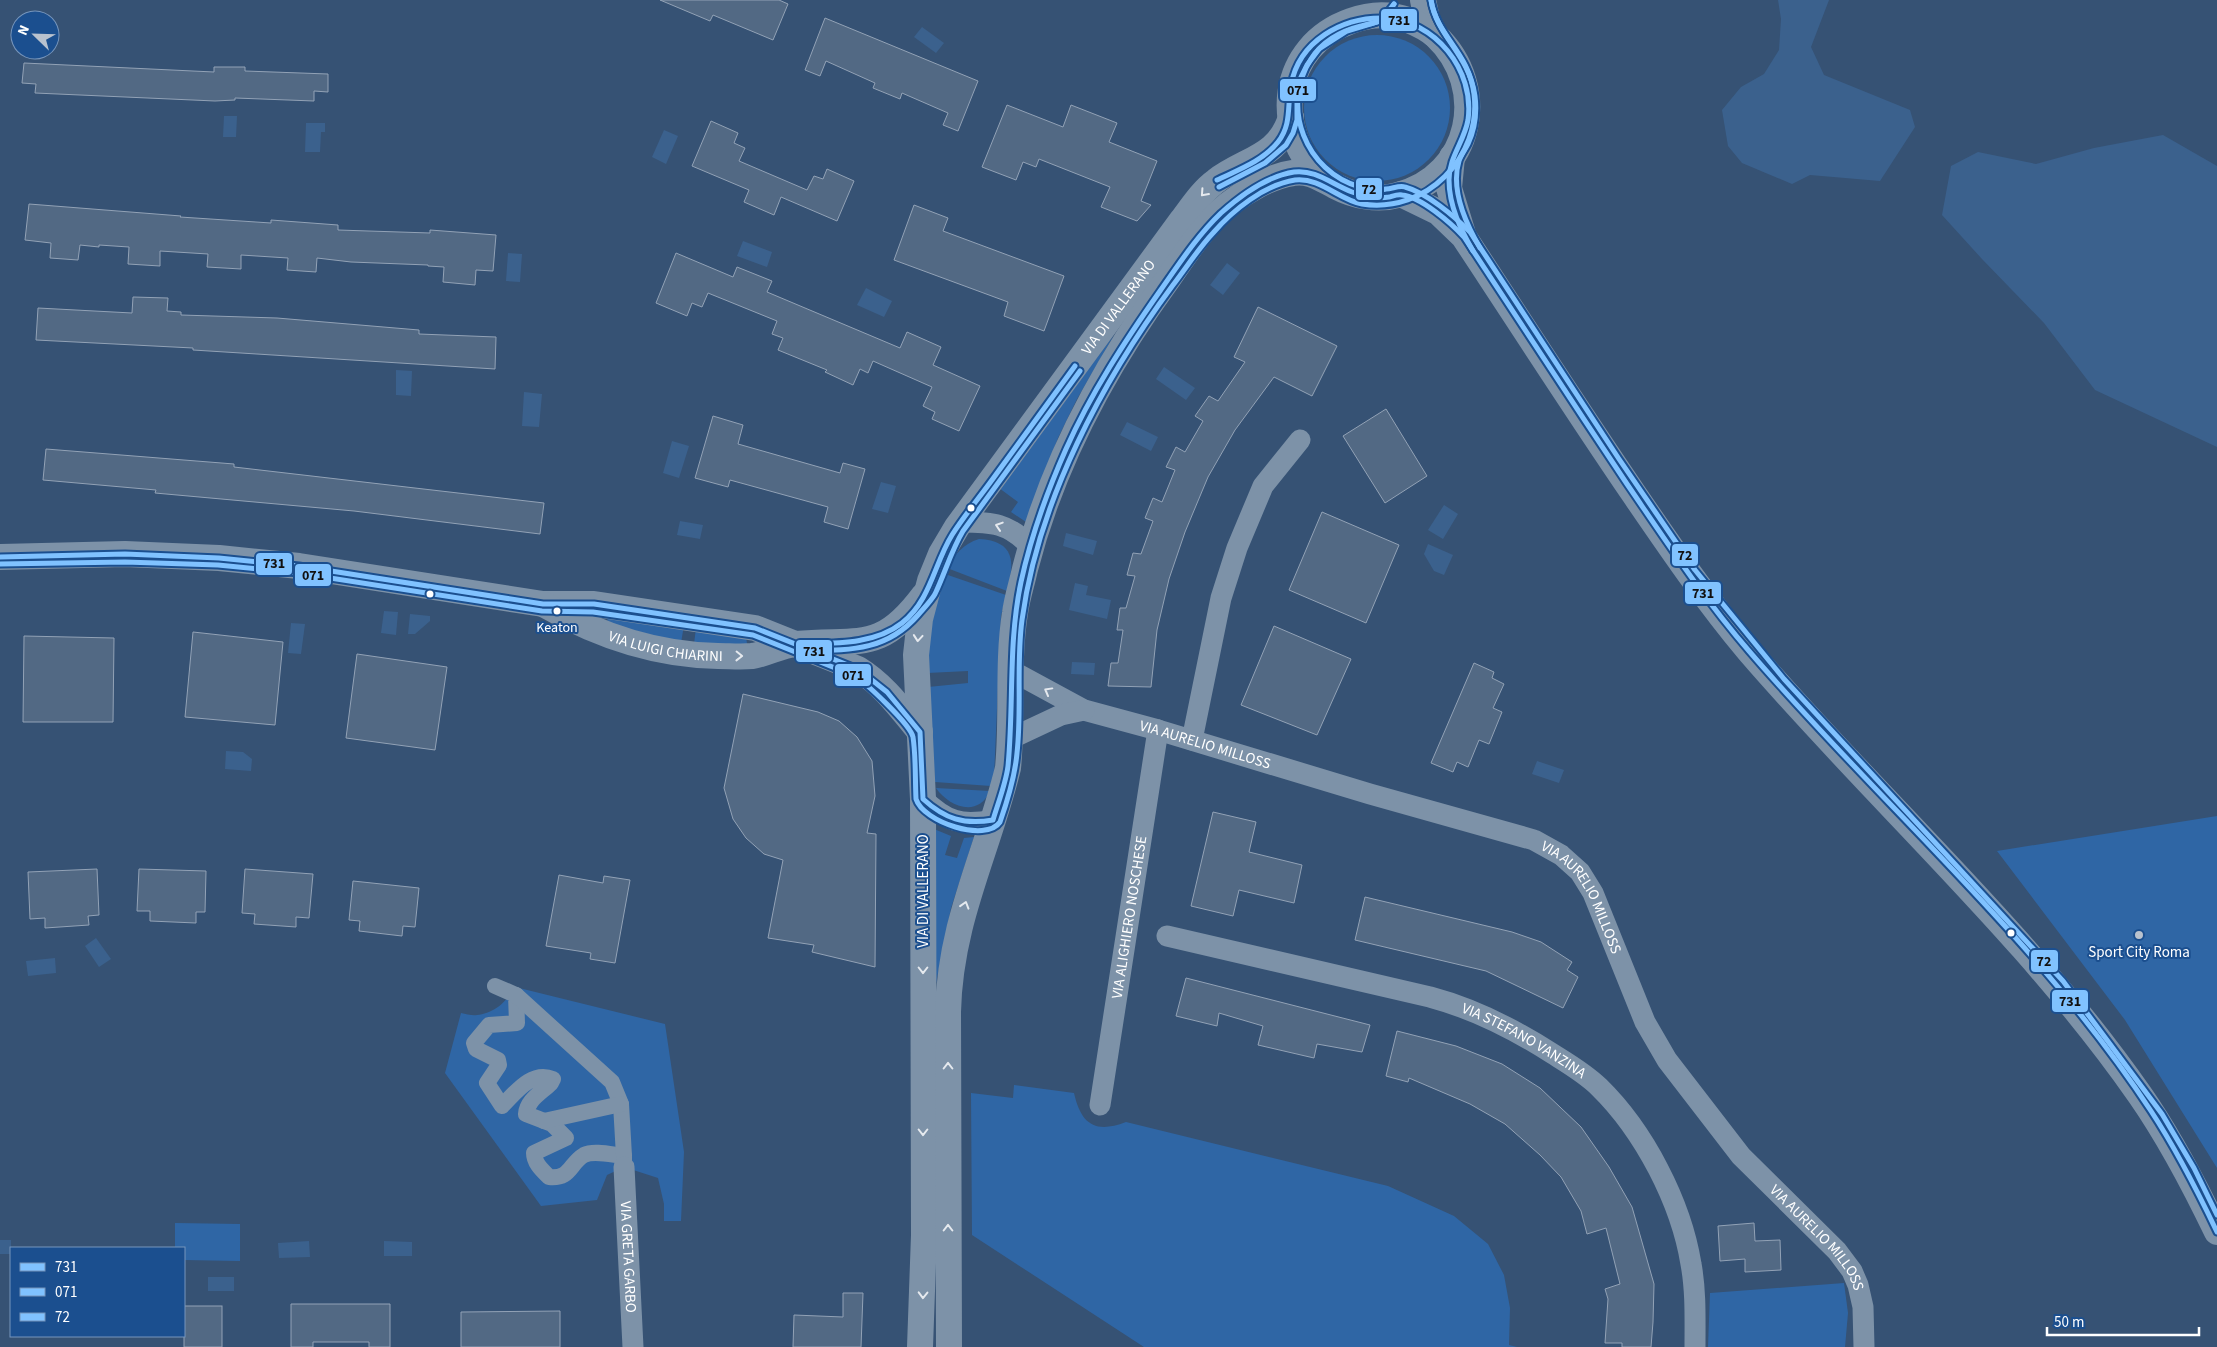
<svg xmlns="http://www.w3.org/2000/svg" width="2217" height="1347" font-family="'Source Sans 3',sans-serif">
  <rect width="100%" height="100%" fill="#365274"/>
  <g fill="#2f66a5">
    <circle cx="1377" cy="108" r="73"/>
    <path d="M1114 335 1077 399 1058 438 1026 522 1011 512 1018 502 999 488Z"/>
    <path d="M979 539C1015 541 1015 562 1007 591L947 568C955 554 963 544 979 539Z"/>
    <path d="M945 574 1006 595 1001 616 994 778 991 786 935 782 928 687 968 683V671L927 673 931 618Z"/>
    <path d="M608 616 684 625 681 643 607 623Z"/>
    <path d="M696 628 746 636 747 644H694Z"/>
    <path d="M936 788 990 791C978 818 949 807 936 788Z"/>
    <path d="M2217 816V1168L2125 1020 1997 851Z"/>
    <path d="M934 829 951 836 945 855 957 858 964 838 974 837 951 908 936 983Z"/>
    <path d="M511 986 665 1024 684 1152 681 1221H664V1204L658 1178 624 1167 607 1175 597 1200 541 1206 445 1073 461 1013C466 1014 473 1016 477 1015 492 1014 511 1001 511 986Z"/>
    <path d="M1014 1085 1074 1093C1081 1124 1095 1134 1126 1122L1388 1186 1454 1216 1488 1244 1504 1275 1510 1308 1509 1345 1517 1347H1144L972 1235 971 1093 1013 1098Z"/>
    <path d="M175 1223 240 1224V1261L184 1260V1248H175Z"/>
    <path d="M1844 1283 1848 1313 1845 1347H1708L1710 1293Z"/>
  </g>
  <g fill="#3b618d">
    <path d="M1778 0H1829L1811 47 1824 75 1910 110 1915 127 1880 181 1810 175 1792 184 1742 163 1728 146 1722 110 1741 87 1764 74 1779 50 1781 19Z"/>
    <path d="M922 27 944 43 936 53 914 37Z"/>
    <path d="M224 116H237L236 137H223Z"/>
    <path d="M306 123H325V132H321L320 152H305Z"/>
    <path d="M664 130 678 136 666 164 652 157Z"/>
    <path d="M2163 135 2217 166V447L2095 390 2044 323 1982 259 1942 215 1951 166 1978 152 2036 164 2094 148Z"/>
    <path d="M743 241 772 252 767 267 737 256Z"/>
    <path d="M508 253 522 254 520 282 506 281Z"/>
    <path d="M1227 263 1240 273 1223 295 1210 285Z"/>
    <path d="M866 288 892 301 884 317 857 305Z"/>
    <path d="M1164 367 1195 388 1186 400 1156 379Z"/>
    <path d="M396 370 412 371 411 396 396 395Z"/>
    <path d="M524 392 542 394 539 427 522 426Z"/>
    <path d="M1127 422 1158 437 1151 451 1120 435Z"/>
    <path d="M672 441 689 446 679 478 663 473Z"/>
    <path d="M881 482 896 486 888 513 872 509Z"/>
    <path d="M1444 505 1458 514 1443 539 1428 530Z"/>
    <path d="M680 521 703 525 700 539 677 535Z"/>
    <path d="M1066 533 1097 541 1093 555 1063 546Z"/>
    <path d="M1428 544 1453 555 1444 575 1434 571 1424 554Z"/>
    <path d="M1075 583 1088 586 1086 595 1111 600 1107 619 1069 610Z"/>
    <path d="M384 611 398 612 396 635 381 633Z"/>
    <path d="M410 614 430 616V621L415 634H408Z"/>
    <path d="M291 623 305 624 301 654 288 653Z"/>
    <path d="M1072 662 1095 663 1094 675 1071 674Z"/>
    <path d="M226 751 243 752 252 759 251 771 225 769Z"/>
    <path d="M1537 761 1564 770 1559 783 1532 774Z"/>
    <path d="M96 938 111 959 99 967 85 946Z"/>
    <path d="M55 958 56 973 28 976 26 961Z"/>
    <rect x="0" y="1240" width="11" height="14"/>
    <path d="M309 1241 310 1257 279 1258 278 1243Z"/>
    <path d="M384 1241 412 1242V1256H384Z"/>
    <rect x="208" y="1277" width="26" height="14"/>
  </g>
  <g fill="#526984" stroke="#92a2b6">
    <path d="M660 0H779L788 4 773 40 713 15 710 21Z"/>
    <path d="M825 18 978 81 958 131 943 125 948 113 902 93 900 99 873 88 875 83 826 61 820 76 805 70Z"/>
    <path d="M24 63 214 72V67H245V71L328 74V92L314 91V101L235 98V100L215 101 35 93 36 84 22 83Z"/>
    <path d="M1007 105 1063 127 1071 105 1117 123 1109 142 1157 161 1141 201 1151 205 1137 221 1101 207 1110 187 1039 159 1036 167 1023 162 1016 180 982 167Z"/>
    <path d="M711 121 738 133 734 143 745 148 739 161 807 190 814 176 823 179 827 169 854 181 837 221 781 197 774 215 744 202 749 190 692 166Z"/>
    <path d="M29 204 181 216 180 217 271 223V220L338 225V230L430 233V230L496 235 493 271 476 270 475 285 443 282 444 267 428 266V265L351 262 317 258 316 272 287 270 288 258 241 255V269L207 267 208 254 160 251V266L128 264 129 247 99 245V247L80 245 78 260 50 258 51 243 25 240Z"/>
    <path d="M914 205 948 218 943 231 1064 276 1044 331 1004 316 1008 302 894 260Z"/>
    <path d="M676 253 733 277 737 267 772 281 767 292 900 348 907 332 941 347 933 365 980 386 959 431 932 419 935 412 923 406 932 387 873 361 868 373 860 369 853 385 825 372 827 370 778 350 783 338 772 334 777 321 708 293 702 307 692 303 687 316 656 303Z"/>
    <path d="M133 297 168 298 167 311 181 312V315L277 318 419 330V334L496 337 495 369 193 350V348L36 340 38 308 132 313Z"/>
    <path d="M1258 307 1337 346 1312 396 1274 377 1235 430 1208 477 1185 532 1169 579 1157 630 1151 687 1108 686 1111 663H1118L1123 630H1117L1120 608H1126L1135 576 1127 575 1133 553 1141 554 1153 521 1145 518 1153 498 1162 502 1175 470 1166 467 1176 447 1185 452 1203 421 1195 416 1209 396 1218 401 1245 362 1234 357Z"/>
    <path d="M1386 409 1427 476 1385 503 1343 436Z"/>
    <path d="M713 416 743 425 738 444 840 473 843 463 865 469 848 529 824 522 828 507 730 480 728 487 695 478Z"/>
    <path d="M46 449 234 464V467L544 503 540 534 354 511 155 493 156 490 43 480Z"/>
    <path d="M1322 512 1399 545 1366 623 1289 590Z"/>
    <path d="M1274 626 1351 659 1317 735 1241 705Z"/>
    <path d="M193 632 283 642 275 725 185 717Z"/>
    <path d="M24 636 114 638 113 722H23Z"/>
    <path d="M357 654 447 667 435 750 346 738Z"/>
    <path d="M1474 663 1494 672 1492 678 1504 684 1493 708 1502 712 1489 744 1479 740 1468 767 1457 762 1453 772 1431 763Z"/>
    <path d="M743 694 818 712 839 721 857 737 872 761 875 796 867 833 876 834 875 967 812 952 814 945 768 938 783 860 764 854 746 838 733 819 724 788Z"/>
    <path d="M1213 812 1256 822 1249 852 1302 865 1294 903 1239 890 1233 916 1191 906Z"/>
    <path d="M97 869 99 915 88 916 89 925 45 928V918L30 919 28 872Z"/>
    <path d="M139 869 206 871 205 912H196V923L150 921V911H137Z"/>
    <path d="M245 869 313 874 309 918 296 917V927L254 924 255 914 242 913Z"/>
    <path d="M559 875 603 883 604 876 630 880 615 963 590 959 591 953 546 946Z"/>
    <path d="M353 881 419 888 415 927 403 926 402 936 359 931 360 921 349 920Z"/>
    <path d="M1365 897 1512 932 1541 942 1572 962 1567 970 1578 977 1563 1008 1486 971 1355 940Z"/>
    <path d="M1186 978 1370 1025 1362 1052 1317 1044 1314 1058 1258 1045 1263 1026 1219 1013 1217 1026 1176 1016Z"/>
    <path d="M1397 1031 1456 1046 1502 1064 1540 1088 1581 1127 1609 1167 1632 1207 1654 1284 1653 1322 1651 1347H1622V1343H1605L1608 1299 1605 1289 1620 1284 1606 1228 1587 1234 1581 1211 1561 1177 1540 1155 1505 1124 1470 1104 1409 1078 1408 1082 1386 1076Z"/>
    <path d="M1754 1223 1755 1241 1780 1240 1781 1270 1745 1272V1259L1720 1261 1718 1226Z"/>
    <path d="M843 1293H863L861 1347H793L794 1315 843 1317Z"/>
    <path d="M291 1304H390V1347H369V1342H313V1347H291Z"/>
    <rect x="184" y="1306" width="38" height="41"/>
    <path d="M560 1311V1347H461V1312Z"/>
  </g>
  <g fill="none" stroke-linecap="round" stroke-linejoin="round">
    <g stroke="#7d92a8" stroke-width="16">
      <path d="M495 986 516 995 517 1023 489 1025 474 1043 476 1049 498 1060 499 1065 487 1083 502 1106C516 1092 532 1070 553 1079L551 1083C541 1093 527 1100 526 1114L552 1124 566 1138 534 1153C534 1163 542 1170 549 1177 571 1179 569 1164 584 1155 594 1150 613 1155 624 1156V1167"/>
      <path d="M516 995 612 1082 621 1104 624 1156"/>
      <path d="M544 1121 621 1104"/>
    </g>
    <g stroke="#7d92a8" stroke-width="21">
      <path d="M961 522C992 522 1009 523 1031 547"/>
      <path id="s1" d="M1012 671 1084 710 1158 730 1370 794 1534 840 1561 855 1580 872 1593 893 1645 1022 1667 1060 1741 1156 1837 1251 1852 1271 1858 1285 1863 1307 1864 1347"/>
      <path d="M1010 739 1061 715 1084 710"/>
      <path d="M1192 740 1221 598 1237 548 1263 486 1300 440"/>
      <path d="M923 799C947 822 961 826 993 820"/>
      <path id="s2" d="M1167 936 1430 997C1475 1009 1514 1029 1553 1054 1569 1064 1586 1074 1599 1087 1644 1131 1681 1202 1691 1264 1696 1291 1695 1319 1695 1347"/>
      <path id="s3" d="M1100 1105 1158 730"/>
      <path id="s4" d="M624 1167 633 1347"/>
    </g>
    <g stroke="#7d92a8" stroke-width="26">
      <path d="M1423 0 1427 19 1435 35"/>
      <path d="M1452 157 1449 188 1463 234"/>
      <path d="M1401 194 1438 212 1464 237C1520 322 1576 409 1634 494 1671 548 1707 601 1749 651 1878 801 2027 933 2140 1095 2170 1138 2194 1184 2217 1232"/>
      <path d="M0 557 125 554 219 558 299 566 543 604H594L755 628 858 669C884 685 901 709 920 732"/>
      <path id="s5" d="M545 605C599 636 655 655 718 656 729 656 741 657 752 656 767 654 781 645 796 644 860 638 880 654 924 595"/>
      <path id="s6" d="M920 1347 924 1235 923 799 916 655 920 619 930 581 941 554 957 527 1182 220C1192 207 1202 191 1216 181 1244 159 1279 158 1291 117"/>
      <path d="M949 1347 948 1012C950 921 987 854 1008 768 1013 717 1007 664 1015 613 1017 598 1022 583 1025 569 1052 463 1104 367 1168 279 1186 253 1204 225 1229 204 1246 191 1271 176 1293 173 1309 170 1321 179 1335 186 1354 196 1377 201 1398 195 1472 176 1490 87 1436 36 1428 29 1418 24 1408 20 1389 13 1370 14 1351 21 1280 46 1271 129 1322 179"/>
    </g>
    <defs>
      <g id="bus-1">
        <path d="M1217 180C1238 170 1263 161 1278 142 1292 124 1287 106 1291 85 1299 41 1342 17 1384 18 1435 20 1475 70 1468 120 1464 142 1449 157 1449 180 1449 206 1461 230 1473 251"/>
        <path d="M0 557 125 554 219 558 299 566 543 604H594L755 628 858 669 887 692 920 732 923 799C945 819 964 825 993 820 998 803 1006 783 1008 766 1014 704 1008 643 1021 582 1031 536 1047 492 1066 449 1091 393 1125 341 1160 291 1179 264 1197 236 1221 213 1240 196 1268 176 1294 172 1315 169 1333 185 1352 192 1363 196 1376 199 1389 197 1393 196 1398 194 1402 195 1421 197 1451 223 1464 237 1518 319 1572 402 1627 484 1666 541 1704 599 1749 651 1881 805 2039 940 2151 1111 2176 1149 2197 1190 2217 1232"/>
        <path d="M800 644C834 643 874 645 902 623 931 600 934 564 952 535 964 516 979 498 992 480 1020 442 1047 404 1075 366"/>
      </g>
      <g id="bus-2">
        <path d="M1219 187 1265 163 1286 145 1293 133 1297 120V96L1301 77 1307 65 1319 49 1347 31 1380 21 1394 4"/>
        <path d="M0 564 125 562 218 565 298 573 542 611 593 612 753 635 855 676C867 684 910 724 913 737 916 757 915 779 916 799 923 822 986 843 1000 822 1008 799 1015 777 1017 753 1022 709 1016 664 1022 620 1038 501 1102 381 1173 285 1186 268 1198 249 1213 233 1233 210 1264 185 1295 180 1320 177 1339 200 1362 204 1426 214 1482 157 1474 94 1469 52 1437 37 1431 0"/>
        <path d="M799 651C846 650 885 653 918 615 924 608 931 601 935 594 945 573 951 551 963 531L1080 371"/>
      </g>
      <g id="bus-3">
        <path d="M1431 0C1437 37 1469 54 1475 96 1477 112 1475 129 1468 144 1465 150 1461 155 1459 161 1450 190 1466 224 1480 248"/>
        <path d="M1394 4C1390 11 1386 17 1379 21 1373 24 1367 24 1361 26 1341 31 1322 42 1311 59 1280 107 1306 172 1360 187 1368 190 1378 191 1386 189 1392 189 1399 185 1405 187 1427 193 1454 216 1470 232L1619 459 1695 570 1784 679 2063 981 2162 1114 2194 1168 2217 1215"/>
      </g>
    </defs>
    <use href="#bus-1" stroke="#1b4f8f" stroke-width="9"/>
    <use href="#bus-2" stroke="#1b4f8f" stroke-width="9"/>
    <use href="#bus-3" stroke="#1b4f8f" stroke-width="9"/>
    <use href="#bus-1" stroke="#80c2ff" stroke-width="5"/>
    <use href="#bus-2" stroke="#80c2ff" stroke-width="5"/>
    <use href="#bus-3" stroke="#80c2ff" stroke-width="5"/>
  </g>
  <defs><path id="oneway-chevron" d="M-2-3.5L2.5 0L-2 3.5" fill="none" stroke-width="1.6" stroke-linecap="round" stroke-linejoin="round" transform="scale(1.25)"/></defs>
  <g stroke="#e5e9ee">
    <use href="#oneway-chevron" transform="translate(1204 193) rotate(132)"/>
    <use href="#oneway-chevron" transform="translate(999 526) rotate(-162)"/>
    <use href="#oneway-chevron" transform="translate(918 638) rotate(95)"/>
    <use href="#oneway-chevron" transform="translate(739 656) rotate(1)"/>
    <use href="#oneway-chevron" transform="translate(1048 691) rotate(-151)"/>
    <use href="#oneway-chevron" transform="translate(965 905) rotate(-73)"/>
    <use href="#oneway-chevron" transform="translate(923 970) rotate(90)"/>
    <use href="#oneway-chevron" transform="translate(948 1066) rotate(-90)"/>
    <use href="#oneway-chevron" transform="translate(923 1132) rotate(90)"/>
    <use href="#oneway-chevron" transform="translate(948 1228) rotate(-90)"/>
    <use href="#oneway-chevron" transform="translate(923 1295) rotate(91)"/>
  </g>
  <g fill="#fff" stroke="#1b4f8f" stroke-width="2">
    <circle cx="971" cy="508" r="4.5"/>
    <circle cx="430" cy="594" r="4.5"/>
    <circle cx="557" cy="611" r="4.5"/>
    <circle cx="2011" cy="933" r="4.5"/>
  </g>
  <circle fill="#b9c2ce" stroke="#1b4f8f" stroke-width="2" cx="2139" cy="935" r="5"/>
  <g text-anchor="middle" stroke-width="4" stroke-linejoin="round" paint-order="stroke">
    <g font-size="14" fill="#fff" stroke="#1b4f8f">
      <text x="557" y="632">Keaton</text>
    </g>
    <g font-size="15" fill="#fff" stroke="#1b4f8f">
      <text dy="5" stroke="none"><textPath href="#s6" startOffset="1101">VIA DI VALLERANO</textPath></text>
      <text dy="5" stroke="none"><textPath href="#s5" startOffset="129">VIA LUIGI CHIARINI</textPath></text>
      <text dy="5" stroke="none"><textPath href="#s1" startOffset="208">VIA AURELIO MILLOSS</textPath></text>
      <text transform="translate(923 891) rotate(-90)" y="5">VIA DI VALLERANO</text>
      <text dy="5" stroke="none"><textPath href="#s1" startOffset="628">VIA AURELIO MILLOSS</textPath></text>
      <text dy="5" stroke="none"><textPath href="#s3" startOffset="190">VIA ALIGHIERO NOSCHESE</textPath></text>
      <text dy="5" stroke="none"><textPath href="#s2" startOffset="374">VIA STEFANO VANZINA</textPath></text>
      <text dy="5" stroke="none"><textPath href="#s1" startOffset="1048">VIA AURELIO MILLOSS</textPath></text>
      <text dy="5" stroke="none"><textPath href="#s4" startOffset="90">VIA GRETA GARBO</textPath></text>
    </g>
    <g font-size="15" fill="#fff" stroke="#1b4f8f">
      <text x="2139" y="957">Sport City Roma</text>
    </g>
  </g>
  <g stroke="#1b4f8f" stroke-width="2">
    <rect x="1380" y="8" width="38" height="24" rx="5" fill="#80c2ff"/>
    <rect x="1279" y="78" width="38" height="24" rx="5" fill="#80c2ff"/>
    <rect x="1355" y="177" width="28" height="24" rx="5" fill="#80c2ff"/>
    <rect x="1671" y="543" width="28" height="24" rx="5" fill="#80c2ff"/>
    <rect x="255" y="552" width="38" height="24" rx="5" fill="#80c2ff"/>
    <rect x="294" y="563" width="38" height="24" rx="5" fill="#80c2ff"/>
    <rect x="1684" y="581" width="38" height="24" rx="5" fill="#80c2ff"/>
    <rect x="795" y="639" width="38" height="24" rx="5" fill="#80c2ff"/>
    <rect x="834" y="663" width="38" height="24" rx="5" fill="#80c2ff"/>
    <rect x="2030" y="949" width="29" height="24" rx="5" fill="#80c2ff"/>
    <rect x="2051" y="989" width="38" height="24" rx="5" fill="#80c2ff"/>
  </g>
  <g font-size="14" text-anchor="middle" font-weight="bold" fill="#111">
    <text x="1399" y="25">731</text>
    <text x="1298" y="95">071</text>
    <text x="1369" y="194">72</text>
    <text x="1685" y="560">72</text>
    <text x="274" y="568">731</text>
    <text x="313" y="580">071</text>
    <text x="1703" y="598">731</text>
    <text x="814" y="656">731</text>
    <text x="853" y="680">071</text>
    <text x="2044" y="966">72</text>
    <text x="2070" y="1006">731</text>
  </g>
  <rect x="10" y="1247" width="175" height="90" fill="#1b4f8f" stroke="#7695bc"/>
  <rect x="20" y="1263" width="25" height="8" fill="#80c2ff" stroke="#7695bc"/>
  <text x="55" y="1272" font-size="15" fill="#ffffff">731</text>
  <rect x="20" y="1288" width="25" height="8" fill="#80c2ff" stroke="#7695bc"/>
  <text x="55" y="1297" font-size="15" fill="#ffffff">071</text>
  <rect x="20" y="1313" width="25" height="8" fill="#80c2ff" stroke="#7695bc"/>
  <text x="55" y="1322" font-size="15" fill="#ffffff">72</text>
  <g transform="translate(35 35) rotate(293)"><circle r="24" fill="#1b4f8f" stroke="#7695bc"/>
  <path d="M0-4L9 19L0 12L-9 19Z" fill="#b9c2ce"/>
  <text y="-8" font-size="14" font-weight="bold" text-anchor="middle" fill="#ffffff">N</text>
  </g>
  <path d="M2047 1327v8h152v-8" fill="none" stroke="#ffffff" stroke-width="2.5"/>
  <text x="2054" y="1327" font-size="15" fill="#ffffff" stroke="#1b4f8f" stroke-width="4" paint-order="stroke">50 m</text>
</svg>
